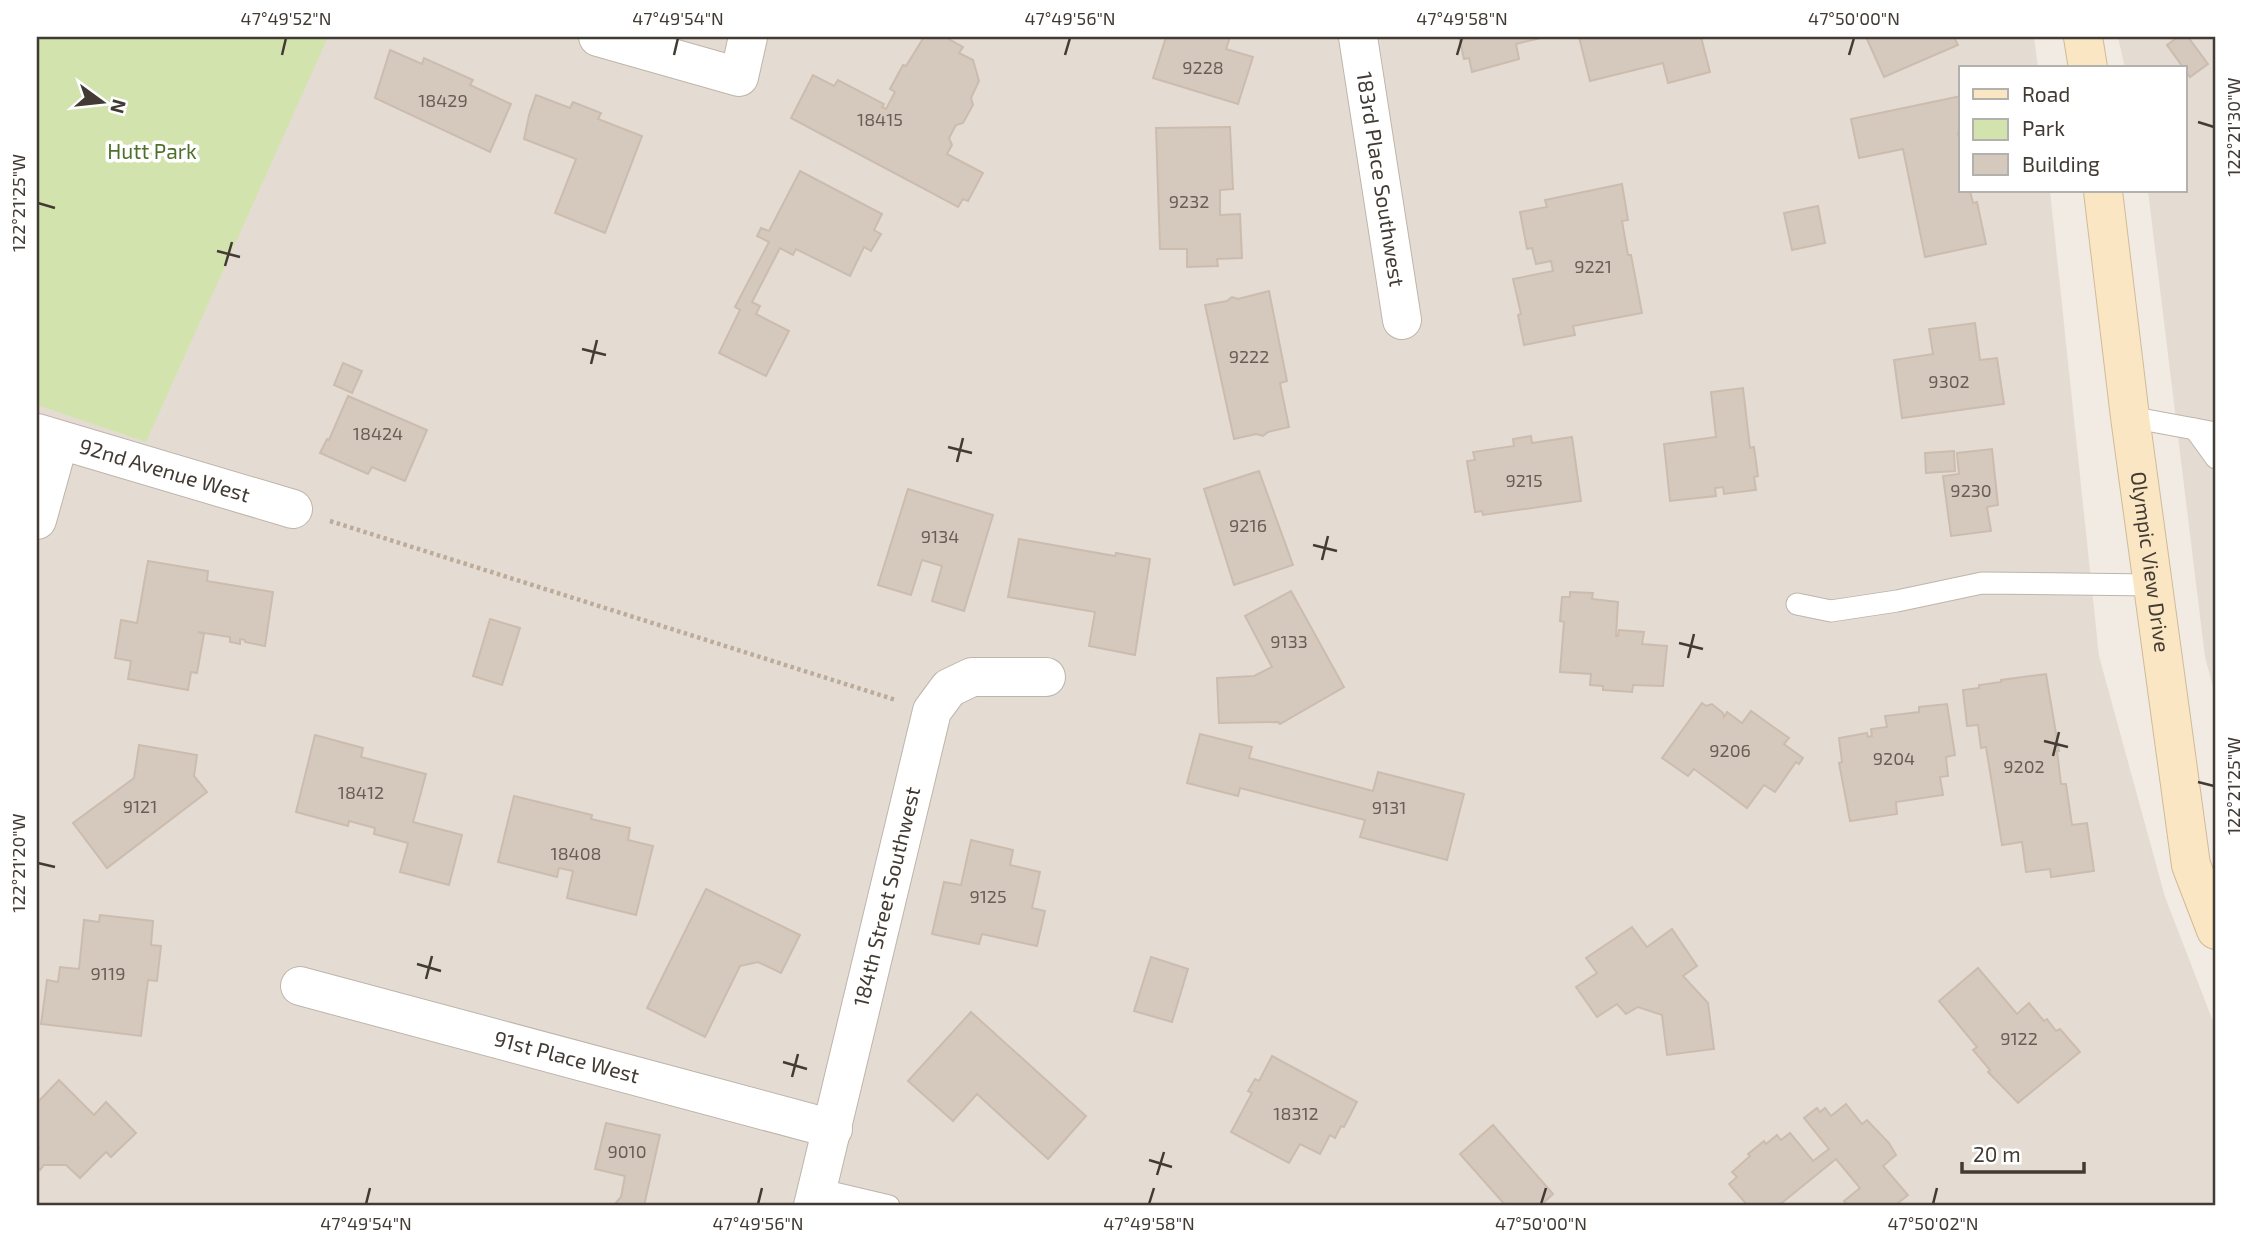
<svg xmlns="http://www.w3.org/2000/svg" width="2253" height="1243" font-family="'Exo 2',sans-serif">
  <rect width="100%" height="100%" fill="#f1ebe4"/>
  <g fill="#e4dcd2">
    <path d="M37 37H2034L2038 68H1961V191H2050L2099 656 2165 897 2216 1029V1206H37Z"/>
    <path d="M2118 37H2216V698L2205 657 2148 191H2185V68H2125Z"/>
  </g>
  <path fill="#d3e3ae" d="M37 37H328L146 442 37 405Z"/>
  <g fill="#d5c8bd" stroke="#ccbcae" stroke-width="2">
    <path d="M924 37H945L963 47 959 53 973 60 979 81 971 98 973 105 963 123 956 125 949 138 952 145 947 154 983 173 968 201 963 199 958 207 791 118 813 75 834 86 838 80 884 104 882 107 886 109 895 92 890 89 903 65 906 66Z"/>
    <path d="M1166 37H1230L1226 49 1253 57 1238 104 1153 78Z"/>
    <path d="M1459 37H1545L1516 44 1519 59 1472 72 1469 58 1464 59Z"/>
    <path d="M1579 37H1701L1710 72 1668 83 1663 63 1590 81Z"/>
    <path d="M1866 37H1954L1958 45 1884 77Z"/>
    <path d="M2178 37H2188L2208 64 2190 77 2167 45Z"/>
    <path d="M390 50 422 64 424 58 473 80 470 85 511 104 490 152 375 98Z"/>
    <path d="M536 95 570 108 573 102 601 113 598 119 642 136 605 233 555 213 576 159 524 139 529 115Z"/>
    <path d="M1961 96V133H1958L1961 145V191H1970L1973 203 1977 202 1986 244 1925 257 1903 149 1859 158 1851 119Z"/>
    <path d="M1230 127 1233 189 1220 190V215L1240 214 1242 258 1217 259 1218 266 1187 267V249H1160L1156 128Z"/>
    <path d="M800 171 882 214 874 230 881 234 871 251 864 247 850 276 796 249 793 255 780 248 752 302 760 306 756 314 789 331 766 376 719 353 740 310 735 307 769 242 757 236 761 228 769 231Z"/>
    <path d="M1622 184 1628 220 1622 221 1628 255H1631L1642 313 1573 326 1575 335 1524 345 1518 315 1521 314 1513 279 1553 271 1551 261 1536 264 1532 248 1527 249 1520 212 1547 207 1545 200Z"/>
    <path d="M1818 206 1825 243 1792 250 1784 213Z"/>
    <path d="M1269 291 1287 381 1280 383 1289 427 1268 432 1263 436 1256 434 1234 439 1205 305 1227 301 1232 297 1238 299Z"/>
    <path d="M1975 323 1980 360 1997 358 2004 404 1902 418 1894 360 1933 354 1929 329Z"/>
    <path d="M343 363 362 371 352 393 334 385Z"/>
    <path d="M1743 388 1750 448 1754 447 1758 476 1754 477 1756 490 1724 494 1723 487 1715 488 1716 496 1670 501 1664 444 1716 437 1711 392Z"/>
    <path d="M348 396 427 430 405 481 372 467 368 474 320 453 327 439 329 440Z"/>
    <path d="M1531 436 1532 443 1572 437 1581 501 1483 515 1482 511 1475 512 1467 461 1475 460 1473 452 1514 446 1513 439Z"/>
    <path d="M1992 449 1998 505 1987 507 1991 531 1951 536 1943 476 1959 474 1957 453Z"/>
    <path d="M1954 451 1955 471 1926 473 1925 453Z"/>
    <path d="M1259 471 1293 565 1234 585 1204 489Z"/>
    <path d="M908 489 993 515 964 611 932 601 942 566 922 560 911 595 878 585Z"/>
    <path d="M1019 539 1115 556 1116 553 1150 559 1135 655 1089 646 1095 612 1008 597Z"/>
    <path d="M148 561 208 571 207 581 273 592 265 646 245 642V640L240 639V644L230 642V637L198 632 204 634 197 673 191 672 188 690 128 679 131 661 115 658 121 620 137 623Z"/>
    <path d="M1291 591 1344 687 1280 724 1278 722 1219 723 1217 678 1254 676 1272 667 1245 616Z"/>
    <path d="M1570 592 1593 593 1592 599 1618 602 1616 636H1618L1619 630 1644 632 1642 644 1667 646 1663 686 1633 685 1632 692 1603 690V686L1590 685 1591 674 1560 672 1564 622 1560 621 1562 597H1570Z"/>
    <path d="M490 619 520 628 502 685 473 676Z"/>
    <path d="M2046 674 2059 751H2057L2061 784H2066L2072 825 2087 823 2094 871 2051 877 2050 869 2026 872 2022 842 2002 845 1986 747 1981 748 1978 725 1967 726 1963 690 1979 688V685L2001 682V680Z"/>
    <path d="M1702 703 1706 706 1712 704 1723 713 1724 717 1727 712 1742 723 1751 711 1789 738 1784 744 1803 758 1799 764 1796 762 1775 792 1764 785 1747 808 1694 769 1688 776 1662 758Z"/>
    <path d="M1947 704 1955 755 1946 757 1948 776 1940 777 1943 795 1896 802 1897 814 1850 821 1839 763 1842 762 1839 738 1867 733 1868 737 1872 736 1871 729 1887 727 1885 716 1919 712V707Z"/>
    <path d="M1200 734 1252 747 1249 758 1373 791 1378 772 1464 794 1447 860 1360 837 1365 820 1240 788 1238 796 1187 783Z"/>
    <path d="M315 735 363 748 361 757 426 774 413 822 462 835 449 885 400 872 408 843 374 834 375 828 349 821 348 826 296 812Z"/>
    <path d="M139 745 197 755 194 776 207 792 107 868 73 823 134 778Z"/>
    <path d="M514 796 592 815 591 819 630 828 628 840 653 846 636 915 567 898 573 871 559 868 557 877 498 862Z"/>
    <path d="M971 840 1013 850 1010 865 1040 872 1032 908 1045 911 1037 946 982 934 979 944 932 934 944 882 961 885Z"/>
    <path d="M706 889 800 935 781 973 758 962 740 966 705 1037 647 1008Z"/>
    <path d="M100 915 153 921 151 945 161 946 157 981 148 980 141 1036 41 1024 47 980 58 982 60 967 79 969 84 920 99 922Z"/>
    <path d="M1632 927 1647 947 1672 929 1697 966 1683 976 1708 1003 1714 1049 1667 1055 1662 1015 1638 1007 1626 1014 1617 1004 1597 1017 1576 987 1597 973 1586 958Z"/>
    <path d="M1151 957 1188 969 1172 1022 1134 1011Z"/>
    <path d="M1978 968 2017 1014 2029 1003 2044 1021 2047 1019 2056 1031 2060 1029 2080 1052 2018 1103 1988 1072 1990 1070 1973 1050 1977 1047 1939 1001Z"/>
    <path d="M971 1012 1086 1116 1048 1159 977 1094 953 1121 908 1081Z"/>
    <path d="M1272 1056 1357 1102 1344 1127 1341 1126 1335 1138 1330 1135 1320 1154 1300 1144 1289 1163 1231 1132 1252 1093 1248 1091 1255 1079 1259 1081Z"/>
    <path d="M59 1080 94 1115 106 1102 136 1133 111 1157 106 1152 80 1178 66 1165H44L40 1170 37 1167V1150L39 1148 37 1145V1103Z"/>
    <path d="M1846 1104 1862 1124 1867 1120 1889 1143 1896 1155 1883 1166 1908 1195 1894 1206H1849L1844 1201 1860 1188 1836 1159 1778 1206H1748L1729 1184 1737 1177 1732 1172 1750 1156 1748 1154 1764 1141 1766 1144 1777 1135 1781 1140 1790 1133 1813 1161 1829 1149 1804 1118 1817 1108 1820 1112 1825 1108 1831 1116Z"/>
    <path d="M606 1123 660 1135 644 1206H613L621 1197 625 1176 595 1169Z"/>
    <path d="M1493 1125 1553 1194 1540 1206H1506L1460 1154Z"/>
  </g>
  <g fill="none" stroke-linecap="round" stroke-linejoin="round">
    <defs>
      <g id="service">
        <path d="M2130 417 2216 433"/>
        <path d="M2195 429 2216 458"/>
        <path d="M1797 604 1831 611 1897 601 1982 583 2152 585"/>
        <path d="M817 1189 889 1206"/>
      </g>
      <g id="minor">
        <path d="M598 37 739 77 748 37"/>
        <path id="s1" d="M1358 37 1402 320"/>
        <path id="s2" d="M37 433 293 509"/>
        <path d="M37 520 59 441"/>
        <path id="s3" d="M300 986 833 1129"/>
        <path id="s4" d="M813 1206 932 711 949 688 972 677H1046"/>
      </g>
      <g id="secondary">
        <path d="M2083 37 2088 68"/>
        <path id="s5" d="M2103 191 2130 417 2191 865 2216 930"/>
      </g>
    </defs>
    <use href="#service" stroke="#beb4aa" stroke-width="23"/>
    <use href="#minor" stroke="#beb4aa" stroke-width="40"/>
    <use href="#secondary" stroke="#d1ba98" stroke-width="40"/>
    <path stroke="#bcab99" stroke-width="4.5" stroke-dasharray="3.5 3.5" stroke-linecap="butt" d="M330 521 896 700"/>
    <use href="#service" stroke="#fff" stroke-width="21"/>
    <use href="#minor" stroke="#fff" stroke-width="38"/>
    <use href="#secondary" stroke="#fbe6c4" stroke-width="38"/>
  </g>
  <path fill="none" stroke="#423b34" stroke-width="2.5" d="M282 55 286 38M674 55 678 38M1065 55 1070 38M1457 55 1462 38M1849 55 1854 38M2198 122 2214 127M38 203 55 208M217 251 240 257M225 266 232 242M582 349 606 355M591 364 597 340M948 447 972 453M957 462 963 438M1313 545 1337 551M1322 560 1328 536M1679 643 1703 649M1688 658 1694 634M2044 741 2068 747M2053 756 2059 732M2198 782 2214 786M38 863 55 867M417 964 441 971M426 979 432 956M783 1062 807 1069M792 1077 798 1054M1149 1160 1172 1167M1157 1175 1164 1152M366 1204 370 1188M758 1204 762 1188M1149 1204 1154 1188M1541 1204 1546 1188M1933 1204 1937 1188"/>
  <g text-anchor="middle" stroke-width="7" stroke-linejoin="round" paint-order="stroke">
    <g font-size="18" fill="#675e56">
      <text x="1203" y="74">9228</text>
      <text x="443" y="107">18429</text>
      <text x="880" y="126">18415</text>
      <text x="1189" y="208">9232</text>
      <text x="1593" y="273">9221</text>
      <text x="1249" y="363">9222</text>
      <text x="1949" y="388">9302</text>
      <text x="378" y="440">18424</text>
      <text x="1524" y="487">9215</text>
      <text x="1971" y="497">9230</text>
      <text x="1248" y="532">9216</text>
      <text x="940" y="543">9134</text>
      <text x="1289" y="648">9133</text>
      <text x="1730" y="757">9206</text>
      <text x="1894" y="765">9204</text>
      <text x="2024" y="773">9202</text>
      <text x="361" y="799">18412</text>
      <text x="140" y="813">9121</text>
      <text x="1389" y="814">9131</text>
      <text x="576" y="860">18408</text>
      <text x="988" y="903">9125</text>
      <text x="108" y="980">9119</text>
      <text x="2019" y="1045">9122</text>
      <text x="1296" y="1120">18312</text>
      <text x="627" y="1158">9010</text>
    </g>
    <g font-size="21" fill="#4f702c" stroke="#fff">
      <text x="152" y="159">Hutt Park</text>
    </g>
    <g font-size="21" fill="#423b34" stroke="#fff">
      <text dy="7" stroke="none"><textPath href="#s1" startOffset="144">183rd Place Southwest</textPath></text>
      <text dy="7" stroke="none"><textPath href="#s2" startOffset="133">92nd Avenue West</textPath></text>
      <text dy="7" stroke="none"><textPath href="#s5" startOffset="374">Olympic View Drive</textPath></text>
      <text dy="7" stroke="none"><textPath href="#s4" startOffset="318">184th Street Southwest</textPath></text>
      <text dy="7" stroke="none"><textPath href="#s3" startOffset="276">91st Place West</textPath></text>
    </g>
  </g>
  <rect width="2253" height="1243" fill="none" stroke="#ffffff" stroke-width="77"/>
  <rect x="1959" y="66" width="228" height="126" fill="#ffffff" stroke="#b3b1ae" stroke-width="2"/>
  <rect x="1973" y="89" width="35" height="10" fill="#fbe6c4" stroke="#b3b1ae" stroke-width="2"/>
  <text x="2022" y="102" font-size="21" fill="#423b34">Road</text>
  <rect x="1973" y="119" width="35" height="21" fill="#d3e3ae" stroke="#b3b1ae" stroke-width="2"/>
  <text x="2022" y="136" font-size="21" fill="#423b34">Park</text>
  <rect x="1973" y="154" width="35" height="21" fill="#d5c8bd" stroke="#b3b1ae" stroke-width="2"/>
  <text x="2022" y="172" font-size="21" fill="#423b34">Building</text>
  <g transform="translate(102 102) rotate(105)" stroke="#ffffff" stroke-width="5" paint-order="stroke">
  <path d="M0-5L12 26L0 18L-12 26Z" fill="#423b34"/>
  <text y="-10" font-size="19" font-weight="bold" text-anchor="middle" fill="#423b34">N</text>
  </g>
  <path d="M1962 1162v10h122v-10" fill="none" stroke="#423b34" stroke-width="3.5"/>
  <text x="1973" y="1162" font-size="21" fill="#423b34" stroke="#ffffff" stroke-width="5" paint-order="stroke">20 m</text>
  <rect x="38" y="38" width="2176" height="1166" fill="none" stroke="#423b34" stroke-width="2.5"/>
  <g font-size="18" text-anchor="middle" fill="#423b34">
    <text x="286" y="25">47°49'52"N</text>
    <text x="678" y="25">47°49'54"N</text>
    <text x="1070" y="25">47°49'56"N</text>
    <text x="1462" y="25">47°49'58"N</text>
    <text x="1854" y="25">47°50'00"N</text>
    <text transform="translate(2234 127) rotate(-90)" y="6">122°21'30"W</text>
    <text transform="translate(19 203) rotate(-90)" y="6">122°21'25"W</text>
    <text transform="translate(2234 786) rotate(-90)" y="6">122°21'25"W</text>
    <text transform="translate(19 863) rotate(-90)" y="6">122°21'20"W</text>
    <text x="366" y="1230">47°49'54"N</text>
    <text x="758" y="1230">47°49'56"N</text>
    <text x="1149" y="1230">47°49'58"N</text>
    <text x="1541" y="1230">47°50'00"N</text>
    <text x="1933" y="1230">47°50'02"N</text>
  </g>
</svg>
